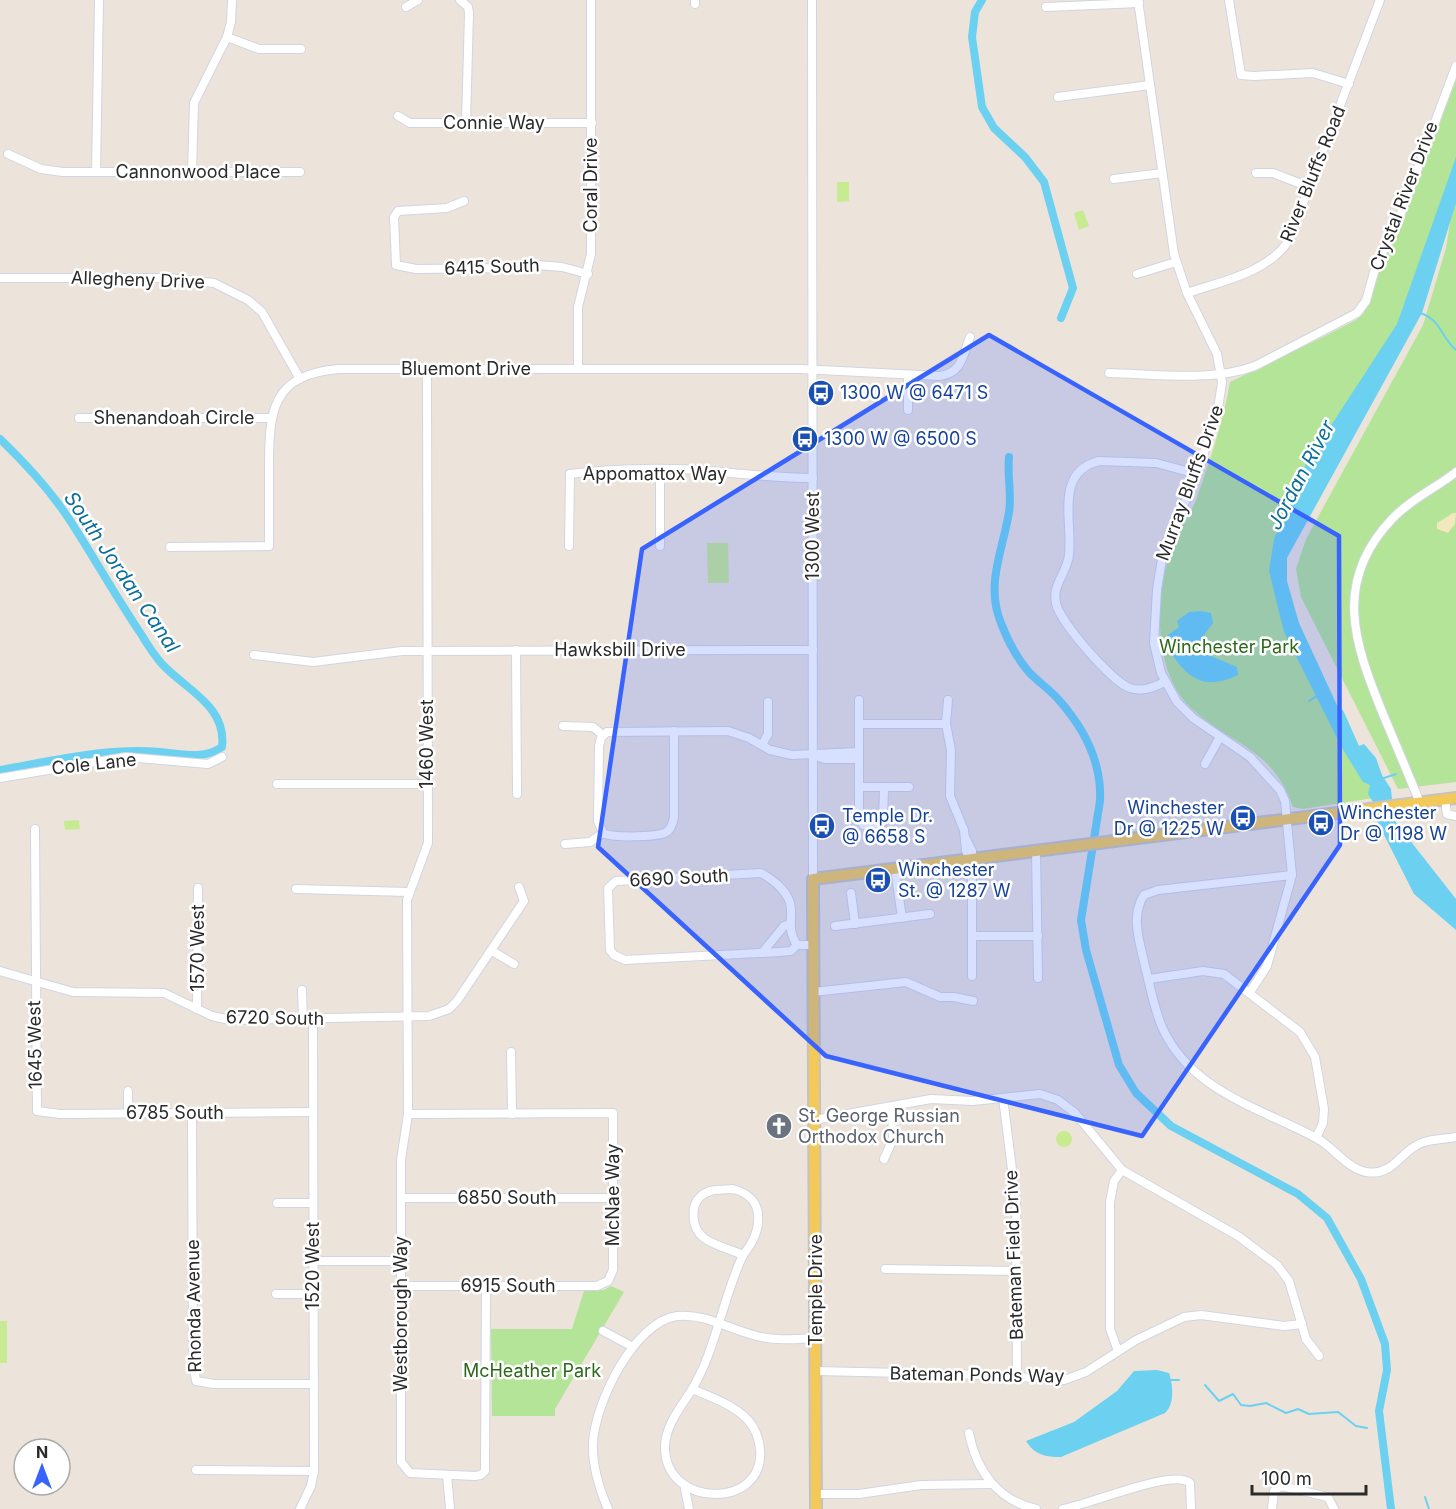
<svg xmlns="http://www.w3.org/2000/svg" width="1456" height="1509" font-family="Inter,sans-serif">
  <rect width="100%" height="100%" fill="#ece4db"/>
  <g fill="#b3e497">
    <path d="M1456 80V170L1406 315 1280 551 1285 613 1380 797 1303 809 1293 807C1273 748 1231 745 1191 708 1151 670 1155 592 1173 544 1179 529 1190 515 1196 500 1210 461 1223 422 1230 382L1323 337 1356 320 1364 313 1384 260 1401 227Z"/>
    <path d="M1456 200V782L1398 789 1301 597 1296 569 1306 539 1423 325 1446 248 1452 210Z"/>
    <path d="M611 1286 624 1292 555 1409V1416H492L491 1329H572L584 1291 604 1290Z"/>
  </g>
  <path fill="#f2e8be" d="M1453 513H1456L1455 524 1448 533 1437 529V523Z"/>
  <g fill="#c8eb92">
    <path d="M837 182H849V201L837 202Z"/>
    <path d="M1083 210 1089 226 1079 230 1074 213Z"/>
    <path d="M707 543H728L729 583H708Z"/>
    <path d="M79 820 80 829 65 830 64 821Z"/>
    <circle cx="1064" cy="1139" r="8"/>
    <rect x="0" y="1321" width="7" height="42"/>
  </g>
  <g fill="#6cd1f0">
    <path d="M1456 157V203L1422 313 1287 558V581L1299 623 1336 703 1339 709 1343 710 1359 746 1364 744 1376 758 1382 775 1391 789 1394 820 1456 899V930L1414 894 1376 819 1373 802 1368 794 1370 785 1363 782 1342 748 1284 632 1269 571 1274 539 1306 464 1397 324Z"/>
    <path d="M1200 611 1211 613 1213 623 1201 639V646L1211 656 1237 667 1238 675C1200 693 1185 675 1165 644L1168 635 1179 627 1177 621 1189 612Z"/>
    <path d="M1157 1370 1169 1373C1173 1385 1175 1404 1165 1413L1061 1457C1045 1457 1035 1455 1026 1441L1074 1422 1117 1391 1134 1371Z"/>
  </g>
  <g fill="none" stroke-linecap="round" stroke-linejoin="round">
    <g stroke="#6cd1f0" stroke-width="2">
      <path d="M1420 313C1441 319 1441 338 1456 350"/>
      <path d="M1309 701 1317 696"/>
      <path d="M1381 779 1396 774"/>
      <path d="M1171 1380H1179"/>
      <path d="M1205 1385 1219 1401 1233 1394 1241 1405 1250 1406 1266 1403 1286 1413 1298 1409 1309 1414 1338 1412 1356 1426 1367 1428"/>
      <path d="M1425 1497 1429 1509"/>
    </g>
    <g stroke="#6cd1f0" stroke-width="8">
      <path d="M982 0 975 12 972 37 982 107 994 128 1025 157 1044 182 1073 288 1061 318"/>
      <path d="M0 439C26 464 51 491 71 522 95 559 116 597 141 634 147 644 154 655 162 664 186 690 227 706 222 747 204 760 181 754 160 752 107 747 52 761 0 770"/>
      <path d="M1009 457C1007 475 1012 495 1009 512 1003 550 985 585 1001 623 1007 639 1017 658 1028 671 1037 681 1049 689 1058 699 1084 728 1102 761 1100 801L1081 920 1086 950 1119 1065 1136 1093 1171 1126 1298 1194 1327 1218 1361 1279 1385 1344 1387 1370 1379 1411 1391 1509"/>
    </g>
    <defs>
      <g id="minor">
        <path d="M460 0 468 7 469 13 466 123"/>
        <path d="M695 0V4"/>
        <path d="M812 0 813 879"/>
        <path d="M1138 0 1174 254 1187 293 1217 354 1222 382 1218 409 1197 474 1163 553 1157 589 1154 643 1161 673 1177 702 1193 718 1250 757 1280 790 1285 801 1292 875 1267 966 1250 992"/>
        <path d="M1229 0 1241 75 1254 76 1313 73 1349 84"/>
        <path d="M406 7 418 0"/>
        <path d="M1046 7 1139 3"/>
        <path d="M227 37 259 49H301"/>
        <path d="M1058 97 1150 85"/>
        <path d="M398 116 410 123H592"/>
        <path d="M8 154 41 169 63 172H300"/>
        <path d="M96 172 99 0"/>
        <path d="M192 172 194 103 227 37 231 22 232 0"/>
        <path d="M1256 173H1273L1309 187"/>
        <path d="M1114 179 1162 173"/>
        <path d="M464 201 447 208 398 211 394 217 396 265 416 269 513 268 537 265 562 267 588 274"/>
        <path d="M1137 274 1176 262"/>
        <path d="M0 278H168L214 283 248 300 262 312 300 379"/>
        <path d="M1187 293C1222 281 1268 273 1289 240L1380 0"/>
        <path d="M578 369V307L591 254V0"/>
        <path d="M427 370 428 843 407 900 408 1114 401 1160V1462L410 1473 475 1476 481 1475 485 1471 486 1286"/>
        <path d="M1109 373C1154 374 1213 382 1255 366L1357 313 1366 301 1376 265 1397 224 1456 66"/>
        <path d="M908 375V410"/>
        <path d="M79 418H270"/>
        <path d="M660 471V546"/>
        <path d="M569 546 570 474C616 468 675 467 721 472 752 475 781 478 813 478"/>
        <path d="M170 547 269 546C269 520 269 493 269 467 269 411 272 374 339 369H800L940 376C962 373 963 355 970 337"/>
        <path d="M516 650 517 794"/>
        <path d="M254 655 313 662 402 651 813 650"/>
        <path d="M1165 682C1154 687 1143 692 1130 688 1112 682 1059 621 1056 603 1052 584 1067 573 1069 555 1073 522 1054 472 1099 461L1156 463 1197 474"/>
        <path d="M859 700V817L863 825 877 826 883 822 884 788"/>
        <path d="M948 700 946 724 951 750 950 796 964 830 966 851 970 859"/>
        <path d="M860 724H946"/>
        <path d="M563 726 593 727 603 735"/>
        <path d="M762 745 768 734V702"/>
        <path d="M815 756 825 759H859"/>
        <path d="M1205 764 1220 737"/>
        <path d="M0 778 126 757 208 764 222 757"/>
        <path d="M277 784H427"/>
        <path d="M859 787H909"/>
        <path d="M1445 800 1447 814 1456 816"/>
        <path d="M1420 803C1408 773 1395 743 1383 714 1354 643 1332 581 1393 518 1411 499 1436 488 1456 472"/>
        <path d="M35 829 37 1111 60 1114 313 1112"/>
        <path d="M603 833 598 821 599 746 601 738 607 732 728 731 749 738 770 750 792 755 859 752"/>
        <path d="M603 833C612 838 654 837 665 833 671 830 673 823 674 817V731"/>
        <path d="M966 839 972 851V976"/>
        <path d="M565 844 590 842 603 833"/>
        <path d="M1036 850 1038 978"/>
        <path d="M895 869 902 918"/>
        <path d="M1292 875 1158 890 1144 895C1130 916 1140 943 1145 966 1150 986 1154 1008 1162 1027 1191 1092 1261 1108 1318 1139 1334 1148 1348 1169 1366 1172 1394 1177 1401 1149 1424 1142 1434 1139 1446 1139 1456 1137"/>
        <path d="M296 889 409 892"/>
        <path d="M851 893 855 924"/>
        <path d="M835 926 930 914"/>
        <path d="M972 936H1038"/>
        <path d="M797 945 791 951 779 952 625 960 614 955 610 950 608 888 616 881 761 873C767 876 772 880 777 884 804 909 781 921 797 945H813"/>
        <path d="M492 951 514 964"/>
        <path d="M762 953 784 926 791 924"/>
        <path d="M0 971 73 992 164 993 212 1016 230 1020 429 1016 449 1009 457 1001 524 901 519 887"/>
        <path d="M1149 979 1203 971 1224 974 1300 1032 1315 1057 1324 1109 1323 1123 1316 1138"/>
        <path d="M302 990 303 1019"/>
        <path d="M813 992 906 982 940 997H954L973 1001"/>
        <path d="M197 1009 198 888"/>
        <path d="M511 1052 512 1114"/>
        <path d="M128 1091V1113"/>
        <path d="M1003 1098 1016 1201 1017 1376"/>
        <path d="M192 1113 193 1361 196 1381 214 1384H314"/>
        <path d="M814 1120 931 1099 973 1101 1040 1094 1058 1100 1075 1113 1122 1170 1238 1236 1277 1265 1289 1281 1306 1339 1319 1356"/>
        <path d="M884 1159 893 1139 892 1107"/>
        <path d="M733 1189C768 1198 762 1232 743 1255 730 1249 715 1246 704 1238 692 1229 689 1206 701 1196 710 1188 723 1190 733 1189Z"/>
        <path d="M401 1198H613"/>
        <path d="M277 1203H313"/>
        <path d="M313 1261H401"/>
        <path d="M885 1269 1016 1271"/>
        <path d="M401 1286H597L608 1281 613 1270V1113L408 1114"/>
        <path d="M276 1294H314"/>
        <path d="M603 1331 633 1347"/>
        <path d="M1118 1351 1110 1329V1202L1114 1181 1122 1170"/>
        <path d="M816 1371 992 1375 1064 1380 1086 1372 1136 1340 1184 1317 1201 1315 1284 1326 1302 1324"/>
        <path d="M692 1389C711 1397 734 1405 748 1420 755 1428 759 1439 760 1449 766 1509 667 1509 665 1449 664 1428 680 1408 691 1391 715 1353 723 1297 743 1255"/>
        <path d="M969 1433C976 1470 997 1500 1036 1509"/>
        <path d="M196 1470 314 1471"/>
        <path d="M447 1475 450 1509"/>
        <path d="M685 1489 689 1509"/>
        <path d="M816 1494H859L921 1485 991 1484"/>
        <path d="M300 1509 311 1486 314 1471 313 1019"/>
        <path d="M608 1509C599 1488 592 1466 593 1443 595 1403 634 1322 677 1316 706 1313 730 1330 757 1336 776 1341 796 1339 816 1338"/>
        <path d="M1063 1509C1088 1505 1174 1468 1190 1483L1191 1509"/>
        <path d="M1272 1509 1274 1491 1281 1486 1328 1497 1334 1509"/>
      </g>
      <path id="major" d="M816 1509 813 879 1456 798"/>
    </defs>
    <use href="#minor" stroke="#d1d5e3" stroke-width="10"/>
    <use href="#major" stroke="#c3c3c3" stroke-width="14"/>
    <use href="#minor" stroke="#fff" stroke-width="8"/>
    <use href="#major" stroke="#f3ca5a" stroke-width="10"/>
  </g>
  <path fill="#3863fd" fill-opacity="0.2" stroke="#3863fd" stroke-width="4.5" stroke-linejoin="round" d="M989 335 1339 536 1340 845 1142 1136 826 1056 598 847 642 549Z"/>
  <defs>
    <symbol id="bus-disc" viewBox="-11 -11 22 22"><circle r="9.5" fill="#1a4fb4" stroke="#fff"/><path d="M-5-6H5V4H4V6H2V4H-2V6H-4V4H-5ZM-3.5-4V0h7V-4ZM-3.5 1.2v1.5H-2V1.2ZM2 1.2v1.5H3.5V1.2Z" fill="#fff"/></symbol>
    <symbol id="church-disc" viewBox="-11 -11 22 22"><circle r="9.5" fill="#6b7280" stroke="#fff"/><path d="M-1.2-6h2.4v3.5h3.3v2.4h-3.3V6h-2.4V-.1h-3.3v-2.4h3.3Z" fill="#fff"/></symbol>
  </defs>
  <g fill-rule="evenodd">
    <use href="#bus-disc" x="806" y="378" width="30" height="30"/>
    <use href="#bus-disc" x="790" y="424" width="30" height="30"/>
    <use href="#bus-disc" x="1228" y="803" width="30" height="30"/>
    <use href="#bus-disc" x="1306" y="808" width="30" height="30"/>
    <use href="#bus-disc" x="807" y="811" width="30" height="30"/>
    <use href="#bus-disc" x="863" y="865" width="30" height="30"/>
    <use href="#church-disc" x="764" y="1111" width="30" height="30"/>
  </g>
  <g text-anchor="middle" stroke-width="5" stroke-linejoin="round" paint-order="stroke">
    <g font-size="18" fill="#2a2a2a" stroke="#fff">
      <text x="494" y="129">Connie Way</text>
      <text x="198" y="178">Cannonwood Place</text>
      <text transform="translate(1313 174) rotate(-68)" y="6">River Bluffs Road</text>
      <text transform="translate(591 185) rotate(-90)" y="6">Coral Drive</text>
      <text transform="translate(1404 196) rotate(-69)" y="6">Crystal River Drive</text>
      <text transform="translate(492 267) rotate(-2)" y="6">6415 South</text>
      <text transform="translate(138 280) rotate(2)" y="6">Allegheny Drive</text>
      <text x="466" y="375">Bluemont Drive</text>
      <text x="174" y="424">Shenandoah Circle</text>
      <text x="655" y="480">Appomattox Way</text>
      <text transform="translate(1190 483) rotate(-70)" y="6">Murray Bluffs Drive</text>
      <text transform="translate(813 536) rotate(-90)" y="6">1300 West</text>
      <text x="620" y="656">Hawksbill Drive</text>
      <text transform="translate(427 744) rotate(-90)" y="6">1460 West</text>
      <text transform="translate(94 764) rotate(-6)" y="6">Cole Lane</text>
      <text transform="translate(679 878) rotate(-3)" y="6">6690 South</text>
      <text transform="translate(198 948) rotate(-90)" y="6">1570 West</text>
      <text transform="translate(275 1018) rotate(1)" y="6">6720 South</text>
      <text transform="translate(35 1045) rotate(-91)" y="6">1645 West</text>
      <text x="175" y="1119">6785 South</text>
      <text transform="translate(613 1195) rotate(-90)" y="6">McNae Way</text>
      <text x="507" y="1204">6850 South</text>
      <text transform="translate(1014 1255) rotate(-92)" y="6">Bateman Field Drive</text>
      <text transform="translate(313 1266) rotate(-90)" y="6">1520 West</text>
      <text x="508" y="1292">6915 South</text>
      <text transform="translate(816 1290) rotate(-90)" y="6">Temple Drive</text>
      <text transform="translate(194 1306) rotate(-91)" y="6">Rhonda Avenue</text>
      <text transform="translate(401 1314) rotate(-90)" y="6">Westborough Way</text>
      <text transform="translate(977 1375) rotate(1)" y="6">Bateman Ponds Way</text>
    </g>
    <g font-size="18" fill="#164399" stroke="#fff" text-anchor="start">
      <text x="840" y="399">1300 W @ 6471 S</text>
      <text x="824" y="445">1300 W @ 6500 S</text>
      <text x="1224" y="814" text-anchor="end">Winchester<tspan x="1224" dy="21">Dr @ 1225 W</tspan></text>
      <text x="1340" y="819">Winchester<tspan x="1340" dy="21">Dr @ 1198 W</tspan></text>
      <text x="842" y="822">Temple Dr.<tspan x="842" dy="21">@ 6658 S</tspan></text>
      <text x="898" y="876">Winchester<tspan x="898" dy="21">St. @ 1287 W</tspan></text>
    </g>
    <g font-size="18" fill="#2c6819" stroke="#fff">
      <text x="1229" y="653">Winchester Park</text>
      <text x="532" y="1377">McHeather Park</text>
    </g>
    <g font-size="18" fill="#5b616d" stroke="#fff" text-anchor="start">
      <text x="798" y="1122">St. George Russian<tspan x="798" dy="21">Orthodox Church</tspan></text>
    </g>
    <g font-size="20" font-style="italic" fill="#0b6f9d" stroke="#fff">
      <text transform="translate(1301 475) rotate(-62)" y="7">Jordan River</text>
      <text transform="translate(122 572) rotate(56)" y="7">South Jordan Canal</text>
    </g>
  </g>
  <g transform="translate(42 1467)"><circle r="28" fill="#ffffff" stroke="#aaaaaa" stroke-width="1.5"/>
  <path d="M0-4.5L10 22L0 15L-10 22Z" fill="#3863fd"/>
  <text y="-9" font-size="16" font-weight="bold" text-anchor="middle" fill="#2a2a2a">N</text>
  </g>
  <path d="M1252 1485v9h114v-9" fill="none" stroke="#2a2a2a" stroke-width="3"/>
  <text x="1261" y="1485" font-size="18" fill="#2a2a2a" stroke="#ffffff" stroke-width="4.5" paint-order="stroke">100 m</text>
</svg>
